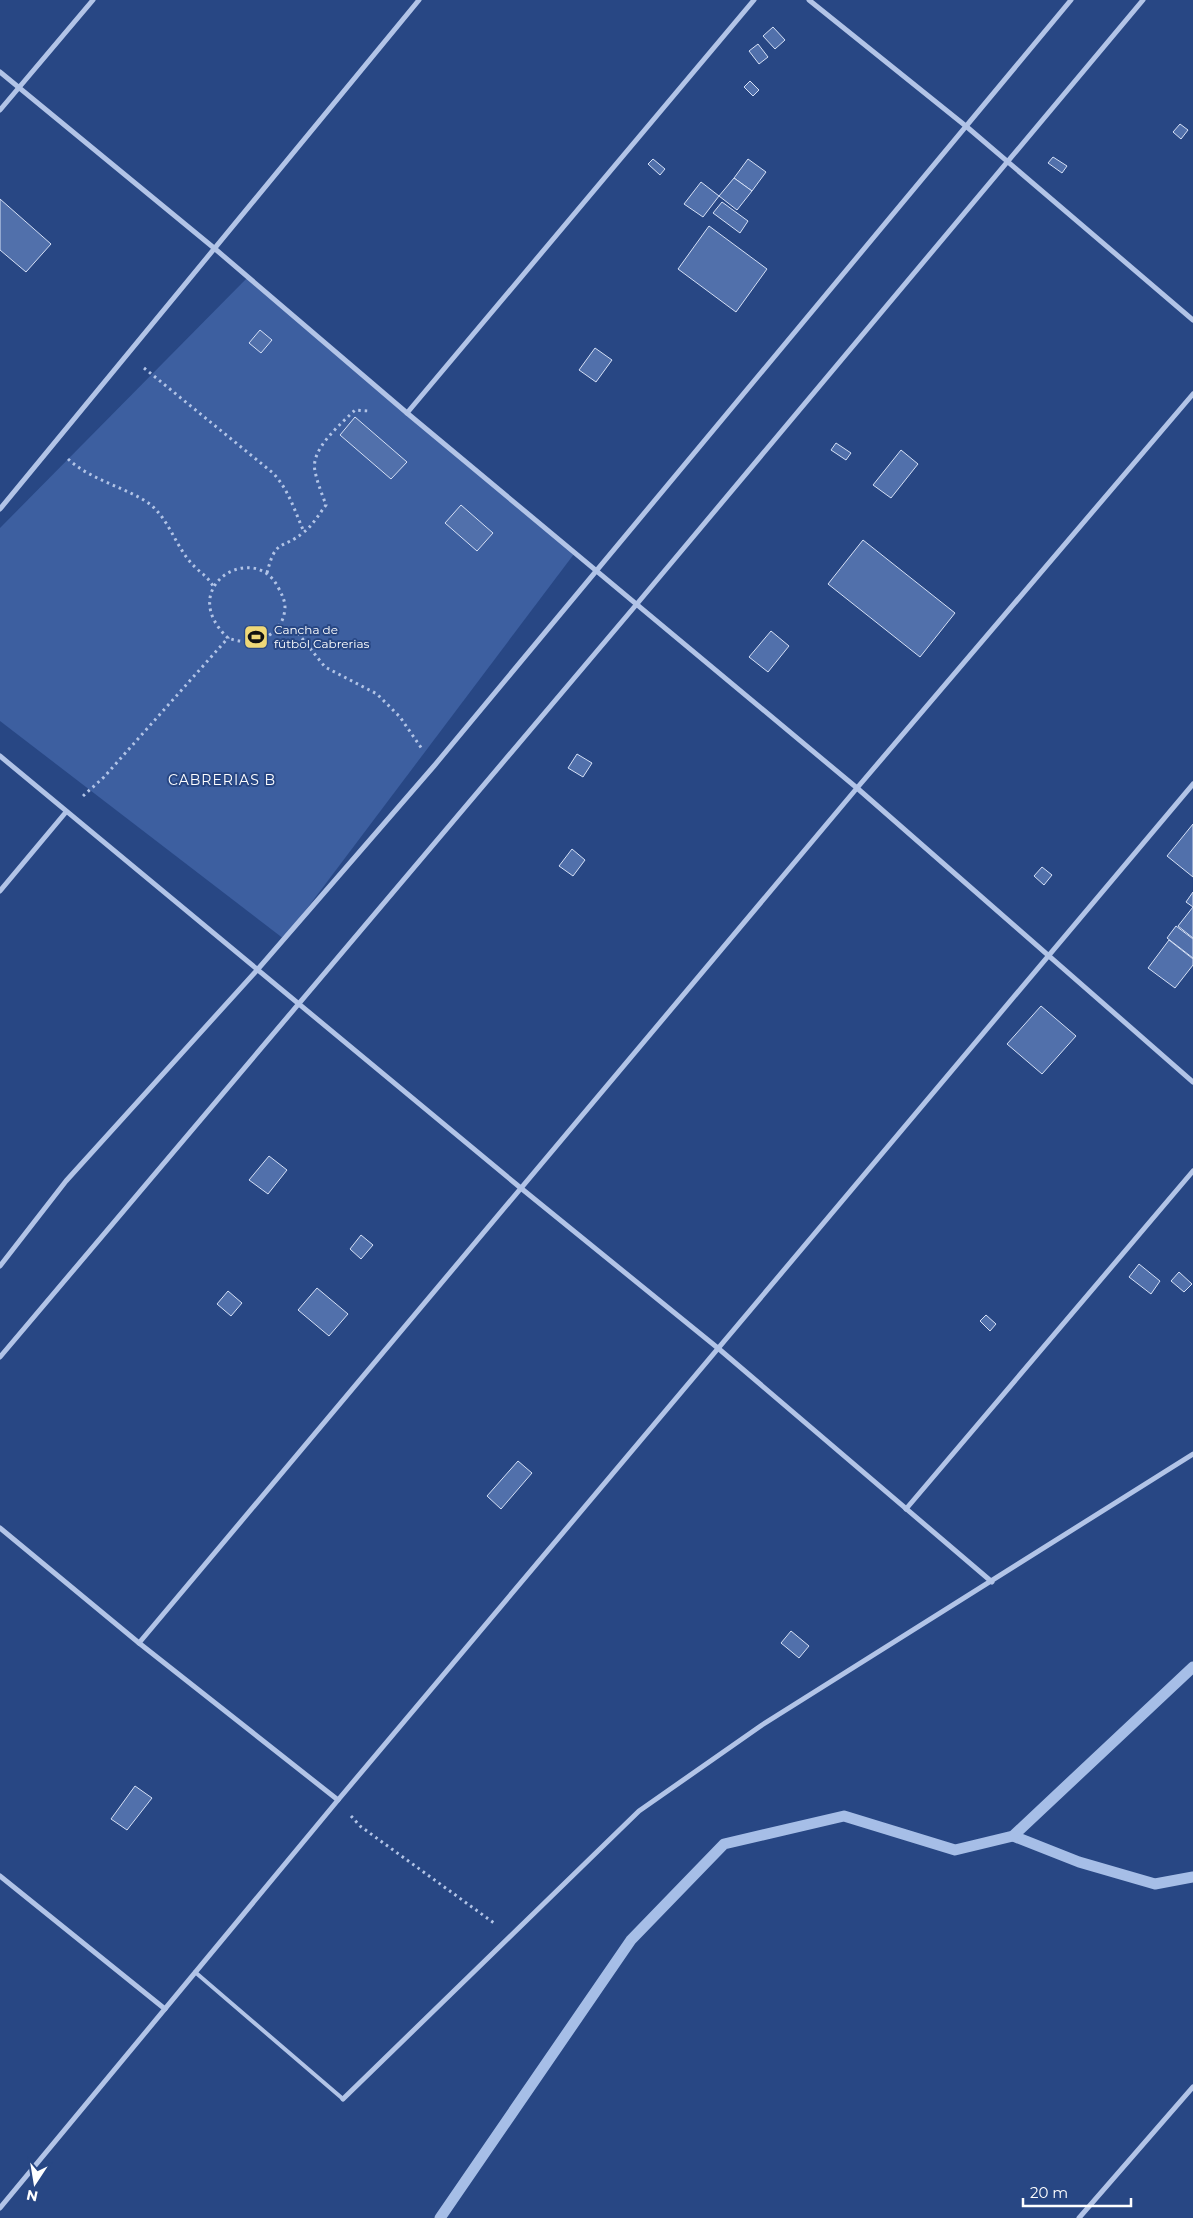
<svg xmlns="http://www.w3.org/2000/svg" width="1193" height="2218" font-family="Montserrat,sans-serif">
  <rect width="100%" height="100%" fill="#284784"/>
  <path fill="#3d5fa0" d="M248 277 574 554 284 939 0 721V528Z"/>
  <g fill="none" stroke-linecap="round" stroke-linejoin="round">
    <g stroke="#a6bee7" stroke-width="11">
      <path d="M1013 1836 1079 1862 1155 1884 1193 1877"/>
      <path d="M440 2218 631 1940 724 1844 844 1816 955 1850 1013 1836 1193 1667"/>
    </g>
  </g>
  <g fill="#5170ab" stroke="#d5e0f6">
    <path d="M773 27 785 40 775 49 763 36Z"/>
    <path d="M758 44 768 57 759 64 749 51Z"/>
    <path d="M750 81 759 90 753 96 744 87Z"/>
    <path d="M1180 124 1188 130 1181 139 1173 132Z"/>
    <path d="M1053 157 1067 166 1062 173 1048 163Z"/>
    <path d="M653 159 665 169 660 175 648 164Z"/>
    <path d="M748 159 766 172 752 191 734 178Z"/>
    <path d="M734 178 752 191 737 210 719 196Z"/>
    <path d="M701 182 719 196 703 217 684 204Z"/>
    <path d="M0 199 51 244 26 272 0 250Z"/>
    <path d="M722 202 748 221 740 233 713 213Z"/>
    <path d="M709 226 767 269 736 312 678 269Z"/>
    <path d="M260 330 272 340 261 353 249 343Z"/>
    <path d="M595 348 612 360 596 382 579 370Z"/>
    <path d="M355 417 407 462 391 479 340 435Z"/>
    <path d="M836 443 851 453 846 460 831 450Z"/>
    <path d="M901 450 918 464 891 498 873 485Z"/>
    <path d="M461 505 493 533 477 551 445 523Z"/>
    <path d="M863 540 955 613 920 657 828 584Z"/>
    <path d="M771 631 789 646 768 672 749 657Z"/>
    <path d="M577 754 592 763 583 777 568 768Z"/>
    <path d="M1193 824V877L1167 856Z"/>
    <path d="M572 849 585 860 573 876 559 866Z"/>
    <path d="M1042 867 1052 875 1044 885 1034 876Z"/>
    <path d="M1193 892V907L1186 902Z"/>
    <path d="M1193 907V938L1178 926Z"/>
    <path d="M1176 926 1193 939V958L1167 938Z"/>
    <path d="M1169 940 1193 959V965L1175 988 1148 968Z"/>
    <path d="M1041 1006 1076 1036 1042 1074 1007 1044Z"/>
    <path d="M269 1156 287 1170 268 1194 249 1180Z"/>
    <path d="M361 1235 373 1245 361 1259 350 1249Z"/>
    <path d="M1139 1264 1160 1281 1151 1294 1129 1277Z"/>
    <path d="M1179 1272 1192 1284 1184 1292 1171 1281Z"/>
    <path d="M317 1288 348 1314 329 1336 298 1310Z"/>
    <path d="M228 1291 242 1303 231 1316 217 1304Z"/>
    <path d="M986 1315 996 1324 990 1331 980 1321Z"/>
    <path d="M518 1461 532 1473 501 1509 487 1496Z"/>
    <path d="M791 1631 809 1646 799 1658 781 1643Z"/>
    <path d="M135 1786 152 1798 127 1830 111 1819Z"/>
  </g>
  <g fill="none" stroke-linecap="round" stroke-linejoin="round">
    <g stroke="#b2c4e7" stroke-width="3" stroke-dasharray="2.5 4" stroke-linecap="butt">
      <path d="M144 368 273 473C289 490 295 512 304 532"/>
      <path d="M68 459C91 480 122 486 147 502 170 518 175 548 195 567 202 574 208 577 213 586"/>
      <path d="M267 573C276 537 281 551 304 532 313 525 319 514 326 505 322 494 317 482 315 471 310 449 341 424 355 410L369 411"/>
      <path d="M280 626 297 632 325 667 377 694 400 717 422 749"/>
      <path d="M83 796 104 777 228 638C174 587 254 540 278 587 282 595 285 600 285 608 283 638 251 647 228 638"/>
      <path d="M351 1816 360 1826 494 1923"/>
    </g>
    <path stroke="#b2c4e7" stroke-width="4" d="M195 1972 343 2099"/>
    <g stroke="#b2c4e7" stroke-width="5">
      <path d="M809 0 967 127 1193 320"/>
      <path d="M0 72 214 248 407 413 857 788 1193 1082"/>
      <path d="M0 110 93 0"/>
      <path d="M407 413 754 0"/>
      <path d="M0 509 419 0"/>
      <path d="M0 756 522 1189 719 1349 992 1582"/>
      <path d="M0 891 66 812"/>
      <path d="M0 1266 66 1181 258 969 434 766 1071 0"/>
      <path d="M0 1357 636 605 1143 0"/>
      <path d="M906 1509 1193 1171"/>
      <path d="M0 1528 139 1643 338 1800"/>
      <path d="M139 1643 857 788 1193 394"/>
      <path d="M0 1876 165 2009"/>
      <path d="M343 2099 639 1811 762 1725 1193 1454"/>
      <path d="M0 2208 338 1800 1193 784"/>
      <path d="M1079 2218 1193 2087"/>
    </g>
  </g>
  <defs>
    <symbol id="stadium-square" viewBox="-11 -11 22 22"><rect x="-9" y="-9" width="18" height="18" rx="4" fill="#efd878" stroke="#284784"/><path d="M0-5a6.5 5 0 1 0 0 10a6.5 5 0 1 0 0-10ZM-3.5-1.8h7v3.6h-7Z" fill="#111"/></symbol>
  </defs>
  <g fill-rule="evenodd">
    <use href="#stadium-square" x="242" y="623" width="28" height="28"/>
  </g>
  <g text-anchor="middle" stroke-width="4" stroke-linejoin="round" paint-order="stroke">
    <g font-size="12" fill="#fff" stroke="#284784" text-anchor="start">
      <text x="274" y="634">Cancha de<tspan x="274" dy="14">fútbol Cabrerias</tspan></text>
    </g>
    <g font-size="14" letter-spacing="1" fill="#fff" stroke="#284784">
      <text x="222" y="785">CABRERIAS B</text>
    </g>
  </g>
  <g transform="translate(35 2183) rotate(192)" stroke="#284784" stroke-width="4" paint-order="stroke">
  <path d="M0-4L9 19L0 12L-9 19Z" fill="#ffffff"/>
  <text y="-8" font-size="14" font-weight="bold" text-anchor="middle" fill="#ffffff">N</text>
  </g>
  <path d="M1023 2198v8h108v-8" fill="none" stroke="#ffffff" stroke-width="2.5"/>
  <text x="1030" y="2198" font-size="15" fill="#ffffff" stroke="#284784" stroke-width="4" paint-order="stroke">20 m</text>
</svg>
